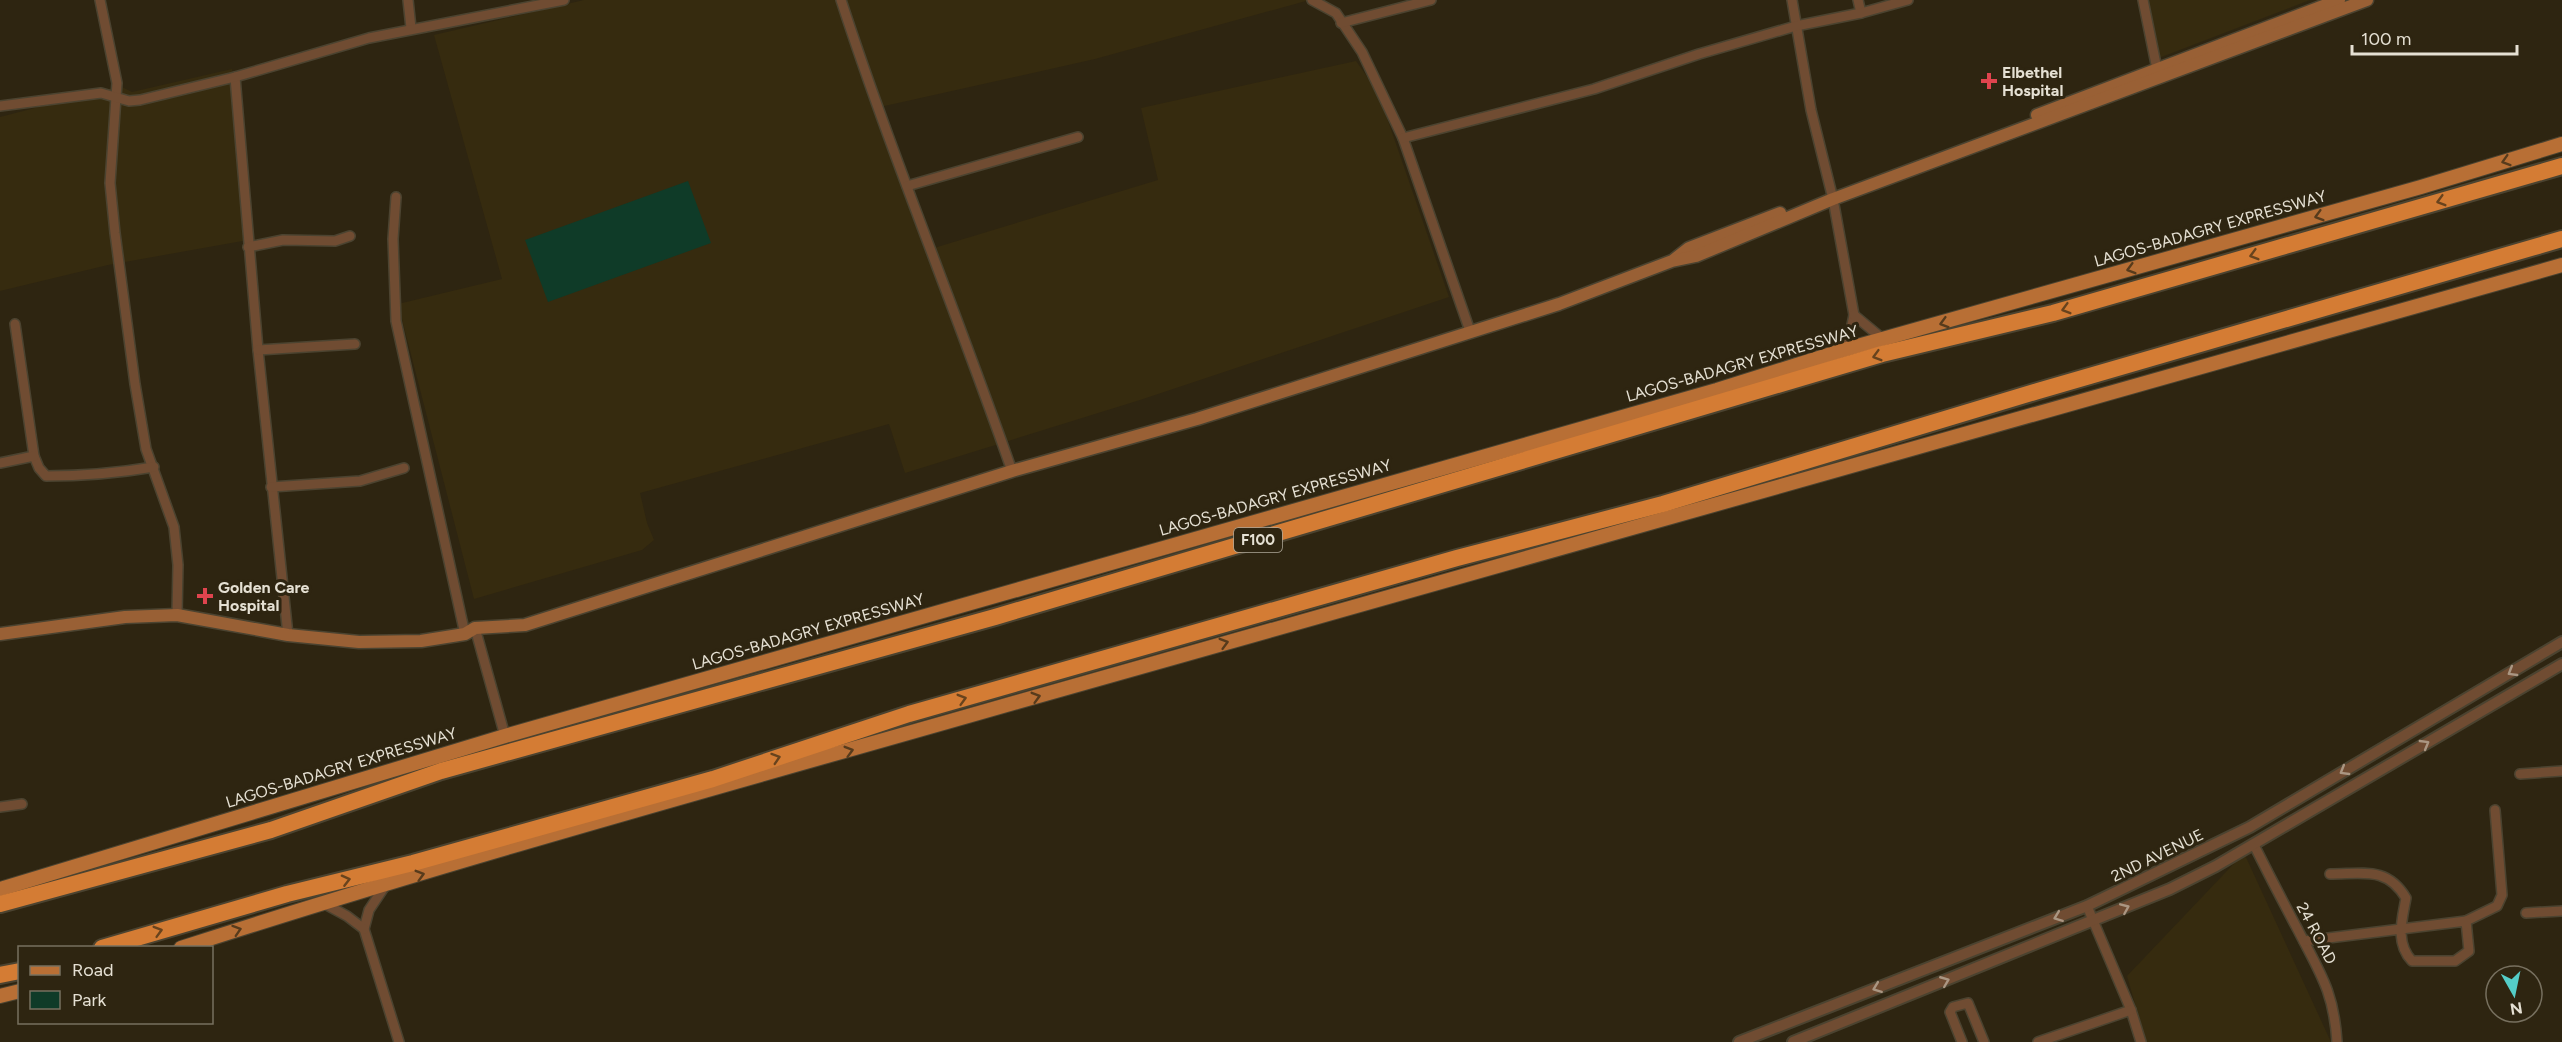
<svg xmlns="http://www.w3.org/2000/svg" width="2562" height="1042" font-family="Figtree,sans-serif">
  <rect width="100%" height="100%" fill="#2e2511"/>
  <g fill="#362b0f">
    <path d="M584 0H1319V4L1306 1 1095 59 880 107 934 248 1158 180 1141 108 1356 61 1378 92 1449 297 1140 400 905 473 889 424 640 493 647 523 654 540 642 550 474 599 398 304 502 279 434 35Z"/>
    <path d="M2142 0H2310L2151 61Z"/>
    <path d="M232 69 248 240 108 265 0 291V117L120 86 132 92Z"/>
    <path d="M2244 853 2331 1042H2146L2127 976Z"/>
  </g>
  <path fill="#0f3b28" d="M688 181 711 243 548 302 525 240Z"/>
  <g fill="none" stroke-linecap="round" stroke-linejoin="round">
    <defs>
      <g id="minor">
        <path d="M100 0 117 83 110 183 115 233 135 384 146 449 174 527 178 565 177 615"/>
        <path d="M408 0 411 28"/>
        <path d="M841 0C893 159 957 313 1012 471"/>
        <path d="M1312 0 1336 13 1362 52 1403 138 1470 331"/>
        <path d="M1792 0 1811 110 1833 199 1854 315 1847 349"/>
        <path d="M1858 0 1861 13"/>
        <path d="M2143 0 2158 74"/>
        <path d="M1341 23 1431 0"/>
        <path d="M235 77 258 350 288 635"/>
        <path d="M0 106 101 93 129 101 140 100 235 77 369 38 564 0"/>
        <path d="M1403 138 1594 89 1699 54 1796 26 1861 13 1908 0"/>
        <path d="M907 186 1078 137"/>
        <path d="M396 197 393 239 396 321 465 634"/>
        <path d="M248 247 283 240 335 241 350 236"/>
        <path d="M1854 315 1884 340"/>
        <path d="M15 324 34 456 39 468 46 476C83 476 118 473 154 467"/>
        <path d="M258 350 355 344"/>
        <path d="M0 463 34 456"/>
        <path d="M271 487 360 481 404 468"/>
        <path d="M475 628 505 736"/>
        <path d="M2520 774 2562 771"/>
        <path d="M0 807 22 804"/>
        <path d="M2254 845C2268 873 2283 902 2298 930 2320 973 2334 992 2337 1042"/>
        <path d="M385 886 369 910 364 929 399 1042"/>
        <path d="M323 903 347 916 364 929"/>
        <path d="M2087 906 2131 1010 2141 1042"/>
        <path d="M2526 913 2562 911"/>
        <path d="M2466 921 2497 906 2502 895 2495 810"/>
        <path d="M2304 941 2466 921 2469 951 2455 961H2412C2395 943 2402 920 2406 898 2387 866 2363 874 2330 874"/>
        <path d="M1962 1042 1950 1012 1953 1007 1968 1003 1984 1042"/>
        <path d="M2038 1042 2131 1010"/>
      </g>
      <g id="tertiary">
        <path d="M1739 1042 2087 906 2250 827 2562 642"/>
        <path d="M1793 1042 2170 889 2216 866 2562 664"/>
      </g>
      <g id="secondary">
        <path d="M2037 115 2339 0"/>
        <path d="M1675 259 1689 248 1780 213"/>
        <path d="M0 634 125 617 177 615 288 635 359 642 421 641 465 634 475 628 525 625 1012 471 1197 419 1559 304 1672 261 1696 256 1833 199 2367 0"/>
      </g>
      <g id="primary">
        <path d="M0 889 505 736 1717 390 1847 349 2421 187 2562 144"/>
        <path d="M181 948C458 858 738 782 1017 702 1532 555 2047 410 2562 265"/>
        <path d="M0 996 20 991"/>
      </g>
      <g id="motorway">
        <path d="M0 904 271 830 441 771 995 617 1882 354 2053 313 2562 166"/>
        <path d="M102 948 287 894 413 863 713 779 909 714 1457 558 1663 504 2038 391 2562 239"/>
        <path d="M0 975 20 971"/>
      </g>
    </defs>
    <use href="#minor" stroke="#4b4330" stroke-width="12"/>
    <use href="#tertiary" stroke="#4b4330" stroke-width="14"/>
    <use href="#secondary" stroke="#4b4330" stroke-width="15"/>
    <use href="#primary" stroke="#4b4330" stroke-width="16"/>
    <use href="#motorway" stroke="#4b4330" stroke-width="20"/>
    <use href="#minor" stroke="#704c32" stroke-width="9"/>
    <use href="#tertiary" stroke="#704c32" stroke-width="10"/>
    <use href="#secondary" stroke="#996035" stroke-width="12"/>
    <use href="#primary" stroke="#b86f35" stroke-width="14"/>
    <use href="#motorway" stroke="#d47c34" stroke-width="16"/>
  </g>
  <defs><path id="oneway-chevron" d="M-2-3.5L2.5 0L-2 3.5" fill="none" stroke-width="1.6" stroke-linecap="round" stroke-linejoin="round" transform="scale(1.5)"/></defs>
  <g stroke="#573b1c">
    <use href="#oneway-chevron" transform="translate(2506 161) rotate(163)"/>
    <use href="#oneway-chevron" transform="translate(2319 216) rotate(164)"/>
    <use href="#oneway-chevron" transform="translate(2131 269) rotate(164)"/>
    <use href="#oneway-chevron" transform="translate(1944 323) rotate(164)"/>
    <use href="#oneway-chevron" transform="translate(1224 643) rotate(-16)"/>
    <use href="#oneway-chevron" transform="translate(1036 697) rotate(-16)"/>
    <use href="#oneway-chevron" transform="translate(849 751) rotate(-16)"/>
    <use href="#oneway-chevron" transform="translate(420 875) rotate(-16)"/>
    <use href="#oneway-chevron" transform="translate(237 930) rotate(-18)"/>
  </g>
  <g stroke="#68431d">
    <use href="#oneway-chevron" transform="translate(2441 201) rotate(164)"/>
    <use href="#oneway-chevron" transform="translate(2254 255) rotate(164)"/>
    <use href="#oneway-chevron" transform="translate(2066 309) rotate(164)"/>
    <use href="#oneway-chevron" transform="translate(1877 356) rotate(164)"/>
    <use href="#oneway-chevron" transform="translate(962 699) rotate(-16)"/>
    <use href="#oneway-chevron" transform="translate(776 758) rotate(-18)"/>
    <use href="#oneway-chevron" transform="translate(346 880) rotate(-14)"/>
    <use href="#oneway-chevron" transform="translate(158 931) rotate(-16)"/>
  </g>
  <g stroke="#aa9682">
    <use href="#oneway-chevron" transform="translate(2512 672) rotate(149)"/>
    <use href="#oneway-chevron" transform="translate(2425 744) rotate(-30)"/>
    <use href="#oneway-chevron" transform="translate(2344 771) rotate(149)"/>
    <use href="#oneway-chevron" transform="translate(2125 908) rotate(-23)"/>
    <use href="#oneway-chevron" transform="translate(2058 917) rotate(159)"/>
    <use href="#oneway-chevron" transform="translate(1945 981) rotate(-22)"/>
    <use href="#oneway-chevron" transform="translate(1877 988) rotate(159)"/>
  </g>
  <g fill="#e0444e" stroke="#2e2511" stroke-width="2">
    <path d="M1986 72h6v6h6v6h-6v6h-6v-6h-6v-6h6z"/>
    <path d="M202 587h6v6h6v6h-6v6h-6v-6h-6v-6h6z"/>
  </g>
  <g text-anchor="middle" stroke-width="6" stroke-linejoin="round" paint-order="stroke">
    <rect fill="#2e2511" stroke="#aea899" stroke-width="1.5" x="1234" y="528" width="48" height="24" rx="4.5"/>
    <g font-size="15" font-weight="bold" fill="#e5e0d3">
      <text x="1258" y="545">F100</text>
    </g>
    <g font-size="16" font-weight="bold" fill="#e5e0d3" stroke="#2e2511" text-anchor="start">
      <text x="2002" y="78">Elbethel<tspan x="2002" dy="18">Hospital</tspan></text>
      <text x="218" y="593">Golden Care<tspan x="218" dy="18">Hospital</tspan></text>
    </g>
    <g font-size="16" fill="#e5e0d3" stroke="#2e2511">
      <text transform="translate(2210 228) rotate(-16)" y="6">LAGOS-BADAGRY EXPRESSWAY</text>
      <text transform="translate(1742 363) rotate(-16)" y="6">LAGOS-BADAGRY EXPRESSWAY</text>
      <text transform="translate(1275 497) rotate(-16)" y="6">LAGOS-BADAGRY EXPRESSWAY</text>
      <text transform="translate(808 631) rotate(-16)" y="6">LAGOS-BADAGRY EXPRESSWAY</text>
      <text transform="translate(341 767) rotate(-17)" y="6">LAGOS-BADAGRY EXPRESSWAY</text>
      <text transform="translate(2157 855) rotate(-26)" y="6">2ND AVENUE</text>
      <text transform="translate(2317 933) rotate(62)" y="6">24 ROAD</text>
    </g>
  </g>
  <rect x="18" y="946" width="195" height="78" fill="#2e2511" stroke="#77705f" stroke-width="1.5"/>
  <rect x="30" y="966" width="30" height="9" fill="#b86f35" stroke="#77705f" stroke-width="1.5"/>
  <text x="72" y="976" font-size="18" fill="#e5e0d3">Road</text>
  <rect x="30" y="991" width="30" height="18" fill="#0f3b28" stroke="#77705f" stroke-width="1.5"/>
  <text x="72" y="1006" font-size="18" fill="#e5e0d3">Park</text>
  <g transform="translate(2514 994) rotate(171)"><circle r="28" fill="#2e2511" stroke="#77705f" stroke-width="1.5"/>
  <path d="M0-4.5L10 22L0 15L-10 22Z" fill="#54cdc8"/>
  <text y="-9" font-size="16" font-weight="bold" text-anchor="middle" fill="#e5e0d3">N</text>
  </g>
  <path d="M2352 45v9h165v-9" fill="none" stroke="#e5e0d3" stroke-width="3"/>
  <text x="2361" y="45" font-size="18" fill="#e5e0d3" stroke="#2e2511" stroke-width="4.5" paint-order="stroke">100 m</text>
</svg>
